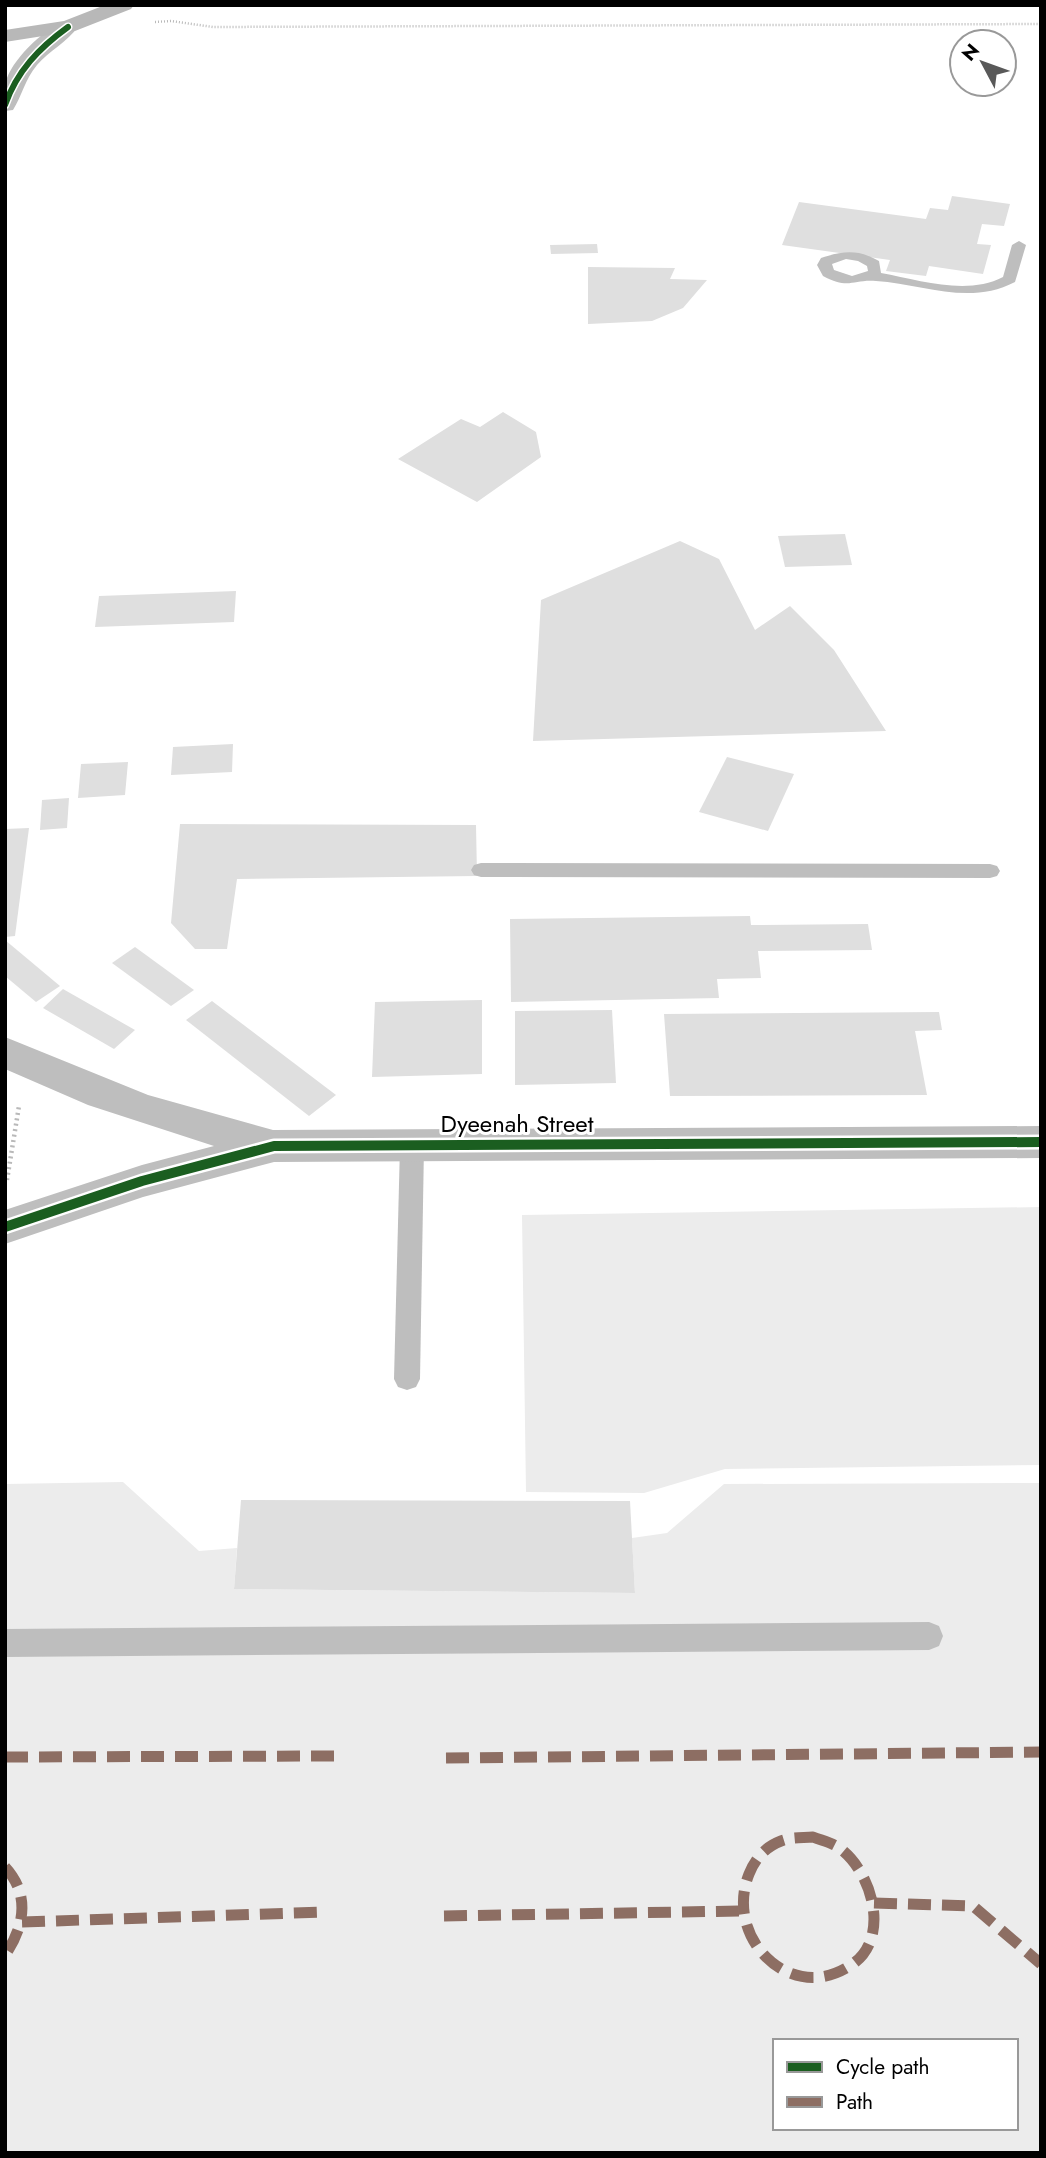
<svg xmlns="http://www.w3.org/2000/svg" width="1046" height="2158" font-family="Jost,sans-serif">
  <rect width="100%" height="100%" fill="#fff"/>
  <g fill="#ececec" fill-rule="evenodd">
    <path d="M1041 1207V1465L725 1469 644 1493 526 1492 522 1215Z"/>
    <path d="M123 1482 199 1551 237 1548 234 1589 635 1593 632 1538 667 1533 724 1484 1041 1483V2153H5V1484ZM775 2041H1016V2128H775Z"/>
  </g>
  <g fill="#dfdfdf">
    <path d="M952 196 1010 204 1004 226 982 224 977 244 991 245 983 274 929 266 926 276 886 271 890 260 782 245 799 202 926 219 930 208 948 210Z"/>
    <path d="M597 244 598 253 551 254 550 245Z"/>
    <path d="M588 267 675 268 670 279 707 280 683 308 652 321 588 324Z"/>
    <path d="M503 412 536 432 541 457 477 502 398 459 461 419 480 427Z"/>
    <path d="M845 534 852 565 785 567 778 536Z"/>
    <path d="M680 541 719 559 755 630 790 606 834 650 886 731 533 741 541 600Z"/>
    <path d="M236 591 234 622 95 627 99 596Z"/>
    <path d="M233 744 232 772 171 775 173 747Z"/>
    <path d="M727 757 794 774 768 831 699 812Z"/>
    <path d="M128 762 125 795 78 798 81 764Z"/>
    <path d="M69 798 67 828 40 830 42 800Z"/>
    <path d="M180 824 476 825 477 876 237 879 227 949H195L171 923Z"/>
    <path d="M29 828 15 936 5 937V829Z"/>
    <path d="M750 916 751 925 868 924 872 950 758 951 761 978 717 979 719 998 511 1002 510 919Z"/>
    <path d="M5 940 60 986 36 1002 5 976Z"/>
    <path d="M135 947 194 990 171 1006 112 963Z"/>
    <path d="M63 989 135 1030 114 1049 43 1008Z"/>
    <path d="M482 1000V1074L372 1077 375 1002Z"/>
    <path d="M212 1001 336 1095 309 1116 186 1020Z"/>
    <path d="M612 1010 616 1083 515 1085V1011Z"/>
    <path d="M939 1012 942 1030 915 1031 927 1095 670 1096 664 1014Z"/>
    <path d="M241 1500 630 1501 635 1593 234 1589Z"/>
  </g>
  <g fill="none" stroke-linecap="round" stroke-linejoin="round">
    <path stroke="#b9b9b9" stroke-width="2.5" stroke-dasharray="1 2" stroke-linecap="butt" d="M155 22 171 21 213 27 1041 24"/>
    <path stroke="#b9b9b9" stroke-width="4.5" stroke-dasharray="2 3.5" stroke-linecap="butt" d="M7 1180 19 1106"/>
    <g fill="#bebebe" fill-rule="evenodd">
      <path d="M1019 241 1026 245 1015 282C969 306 923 284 876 281 853 279 849 290 823 276L817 265 821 258C843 251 858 249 879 261L881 273C919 280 967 296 1003 277L1012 245ZM846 259 858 261 867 266 868 271 852 276 834 270 832 264Z"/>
      <path d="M481 863 990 864 997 866 1000 871 997 876 990 878 481 877 474 875 471 870 474 865Z"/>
      <path d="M412 1137 420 1139 424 1146 420 1379 416 1387 407 1390 398 1387 394 1379 400 1146 404 1139Z"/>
      <path d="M929 1622 939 1626 943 1636 939 1646 929 1650 5 1657V1629Z"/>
    </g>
    <g fill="#bebebe" fill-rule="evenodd">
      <path d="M68 21 75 23 78 27C67 42 49 51 37 65 25 79 22 96 13 110L5 111C5 101 3 87 7 78 15 57 46 26 68 21Z"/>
      <path d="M5 1037 148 1095 273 1130 1041 1126V1158L274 1162 143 1197 5 1244V1210L142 1165 214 1146 88 1105 5 1069Z"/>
    </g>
    <path fill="#b8b8b8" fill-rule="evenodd" d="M105 5H134L131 9 75 31 5 42V30L64 21Z"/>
    <g stroke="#8d6e63" stroke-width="11" stroke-dasharray="23 11" stroke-linecap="butt">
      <path d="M5 1757 337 1756"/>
      <path d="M446 1758 1041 1752"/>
      <path d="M813 1837C823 1841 834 1843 842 1850 872 1874 890 1936 854 1963 793 2008 723 1939 749 1874 755 1859 765 1847 781 1841 791 1837 802 1838 813 1837Z"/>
      <path d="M5 1867C30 1894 25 1926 5 1955"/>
      <path d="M874 1903 973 1906 1041 1964"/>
      <path d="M444 1916 741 1911"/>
      <path d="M22 1922 326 1912"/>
    </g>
    <defs>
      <path id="cycleway-far1" d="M5 105C17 71 39 48 68 27"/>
      <path id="cycleway" d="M5 1227 142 1181 274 1146 1041 1142"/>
    </defs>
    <use href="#cycleway-far1" stroke="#fff" stroke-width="9"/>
    <use href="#cycleway" stroke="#fff" stroke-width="15"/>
    <use href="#cycleway-far1" stroke="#1b5e20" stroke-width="6"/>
    <use href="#cycleway" stroke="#1b5e20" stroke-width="10"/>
  </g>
  <g text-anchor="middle" stroke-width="6" stroke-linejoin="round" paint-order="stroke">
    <g font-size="24" fill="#000" stroke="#fff">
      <text x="517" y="1132">Dyeenah Street</text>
    </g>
  </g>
  <rect width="1046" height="2158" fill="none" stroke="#000000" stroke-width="14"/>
  <rect x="773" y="2039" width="245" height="91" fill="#ffffff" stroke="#999999" stroke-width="2"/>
  <rect x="787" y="2062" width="35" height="10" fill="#1b5e20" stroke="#999999" stroke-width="2"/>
  <text x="836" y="2074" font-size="21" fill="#000000">Cycle path</text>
  <rect x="787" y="2097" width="35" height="10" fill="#8d6e63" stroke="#999999" stroke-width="2"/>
  <text x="836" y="2109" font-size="21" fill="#000000">Path</text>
  <g transform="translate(983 63) rotate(311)"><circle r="33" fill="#ffffff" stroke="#999999" stroke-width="2"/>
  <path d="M0-5L12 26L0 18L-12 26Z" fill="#595959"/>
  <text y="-10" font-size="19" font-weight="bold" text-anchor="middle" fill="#000000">N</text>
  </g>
</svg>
